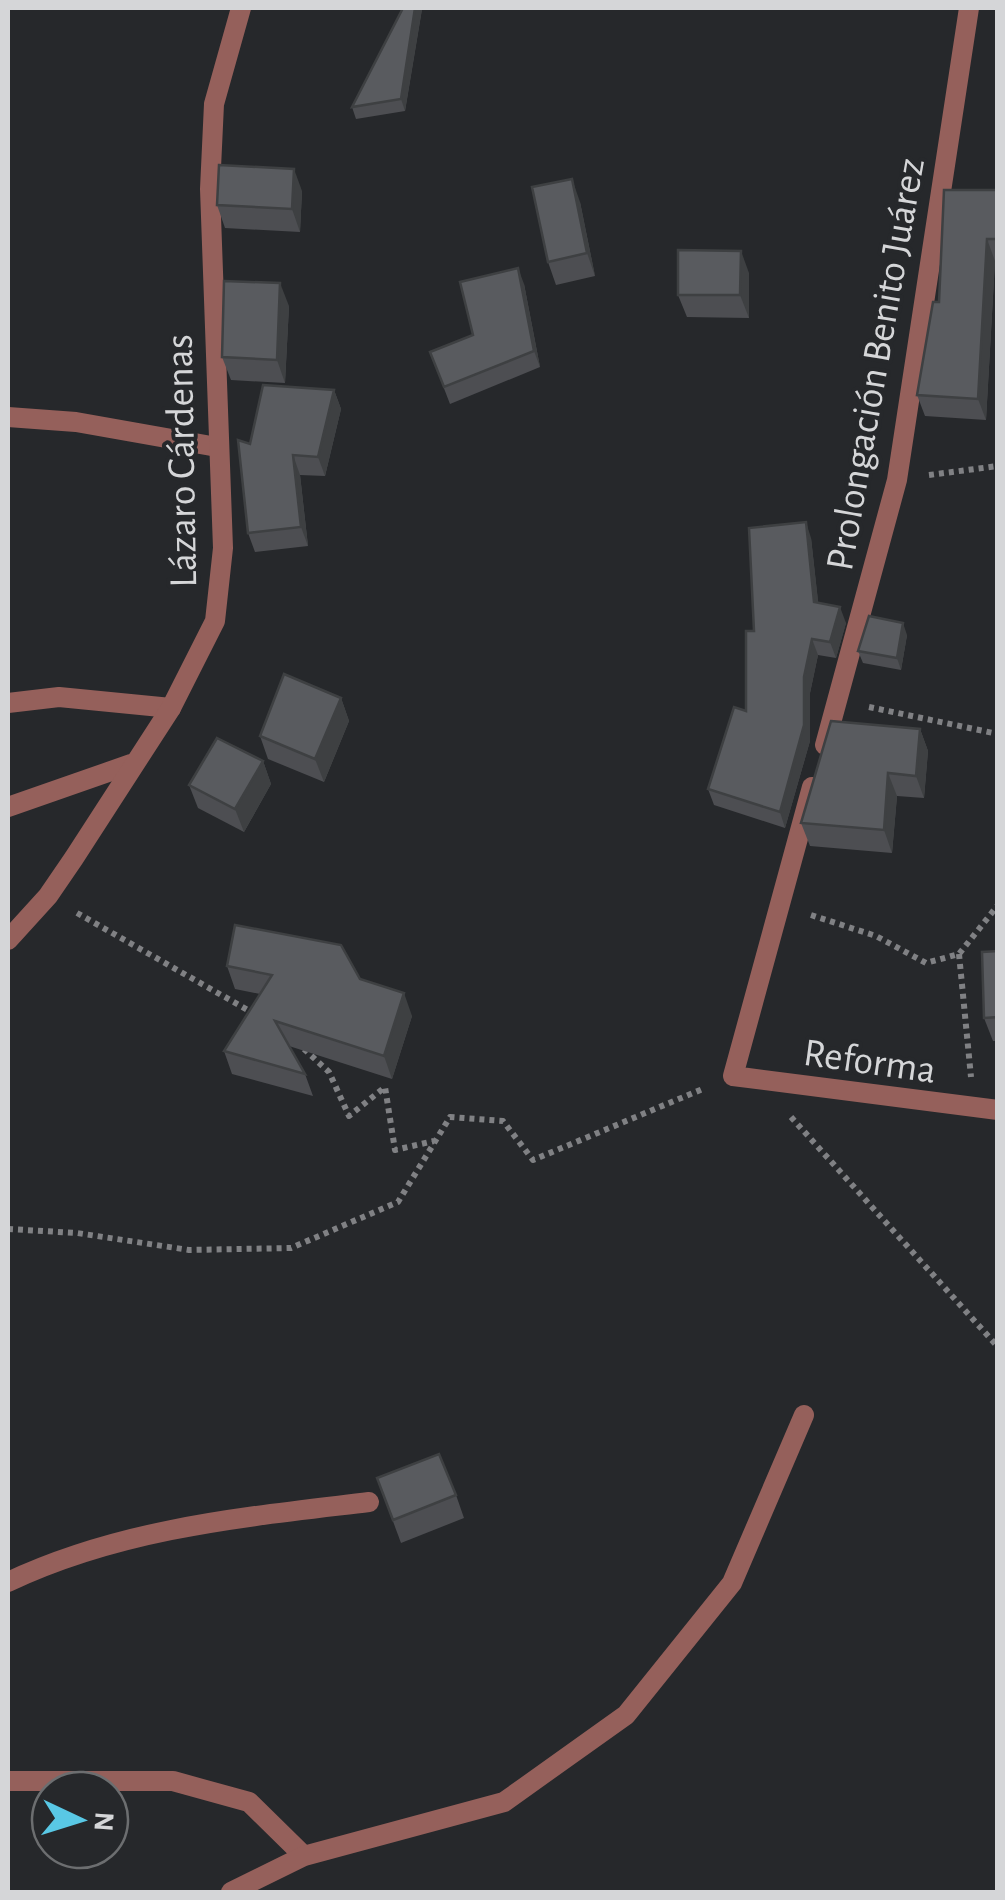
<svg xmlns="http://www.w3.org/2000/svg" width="1005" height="1900" font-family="'Alegreya Sans',sans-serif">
  <rect width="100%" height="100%" fill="#26282b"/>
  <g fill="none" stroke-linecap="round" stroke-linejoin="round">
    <g stroke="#808184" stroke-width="6" stroke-dasharray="5 5" stroke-linecap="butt">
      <path d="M929 475 998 466"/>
      <path d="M869 707 998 734"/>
      <path d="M77 913 253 1013"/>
      <path d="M811 915 876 936 926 963 959 954 998 905"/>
      <path d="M959 954 971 1077"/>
      <path d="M304 1049 329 1072 349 1116 385 1087 395 1150 434 1141"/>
      <path d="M791 1117 998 1347"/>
      <path d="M8 1229 77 1233 189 1250 291 1248 398 1202 450 1117 503 1121 533 1160 705 1088"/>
    </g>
    <g stroke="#95605b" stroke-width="20">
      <path d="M8 1582C122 1528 245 1517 369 1502"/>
      <path d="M8 1781H173L249 1802 304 1856"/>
    </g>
    <g stroke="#95605b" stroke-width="20">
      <path d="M8 417 76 422 217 447"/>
      <path d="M8 703 59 697 171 708"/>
      <path d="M825 745 897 480 969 8"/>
      <path d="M812 787 733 1076 998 1110"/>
      <path d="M8 807 131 764"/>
      <path d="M8 940 48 896 74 858 171 708 215 621 223 548 210 189 214 104 241 8"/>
      <path d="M231 1892 304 1856 504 1802 626 1715 732 1583 804 1415"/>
    </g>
  </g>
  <g fill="#4d4e52">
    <path d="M422 9 405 111 356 119 352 107Z"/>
    <path d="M998 190V261H995L986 420 925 416 917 395 939 302Z"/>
    <path d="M302 191 300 232 225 228 217 205Z"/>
    <path d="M580 202 595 276 556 285 548 262Z"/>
    <path d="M749 273V318L687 317 678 295Z"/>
    <path d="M524 284 540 367 450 404 430 352 473 335Z"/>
    <path d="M289 306 285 383 231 380 222 357Z"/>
    <path d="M334 390 341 409 325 476 300 475 308 546 255 552 248 533 250 444Z"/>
    <path d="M811 538 818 602 846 623 836 658 818 655 810 693V741L785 828 714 805 708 789 746 711Z"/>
    <path d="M907 635 901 670 863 663 858 651Z"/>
    <path d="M341 698 349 721 324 782 268 759 260 736Z"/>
    <path d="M920 729 928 751 924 798 897 796 892 853 810 846 801 823Z"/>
    <path d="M263 761 271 784 244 832 198 808 189 785Z"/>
    <path d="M998 951V1041H993L984 1018Z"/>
    <path d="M227 966 360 979 412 1016 392 1079 289 1046 305 1074 313 1096 232 1074 224 1051 260 994 235 989Z"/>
    <path d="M377 1478 456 1495 464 1518 401 1543Z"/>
  </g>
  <g fill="#3e4042">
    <path d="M415 8 422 9 405 111 401 99Z"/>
    <path d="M294 169 302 191 300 232 292 209Z"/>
    <path d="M572 179 580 202 595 276 587 253Z"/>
    <path d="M987 239 995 261 986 420 978 399Z"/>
    <path d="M741 251 749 273V318L740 295Z"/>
    <path d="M518 268 524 284 540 367 534 351Z"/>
    <path d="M280 283 289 306 285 383 277 360Z"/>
    <path d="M334 390 341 409 325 476 318 457Z"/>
    <path d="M293 455 300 475 308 546 301 527Z"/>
    <path d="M806 522 811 538 820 618 814 602Z"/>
    <path d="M840 607 846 623 836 658 830 642Z"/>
    <path d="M903 623 907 635 901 670 897 658Z"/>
    <path d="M812 639 818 655 810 693V741L785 828 780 812Z"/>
    <path d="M341 698 349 721 324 782 315 759Z"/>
    <path d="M920 729 928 751 924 798 916 776Z"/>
    <path d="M263 761 271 784 244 832 235 809Z"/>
    <path d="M888 773 897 796 892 853 884 830Z"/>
    <path d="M404 993 412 1016 392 1079 384 1056Z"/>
  </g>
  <g fill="#595b5f" stroke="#3e4042" stroke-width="2.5">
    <path d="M403 8H415L401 99 352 107Z"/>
    <path d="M219 165 294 169 292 209 217 205Z"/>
    <path d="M572 179 587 253 548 262 532 187Z"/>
    <path d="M944 190H998V239H987L978 399 917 395 933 302H939Z"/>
    <path d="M678 250 741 251 740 295H678Z"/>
    <path d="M518 268 534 351 444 387 430 352 473 335 460 282Z"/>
    <path d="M224 281 280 283 277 360 222 357Z"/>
    <path d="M263 385 334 390 318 457 293 455 301 527 248 533 238 440 250 444Z"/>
    <path d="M806 522 814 602 840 607 830 642 812 639 804 677V725L780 812 708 789 734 707 746 711V631H754L749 528Z"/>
    <path d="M869 616 903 623 897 658 858 651Z"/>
    <path d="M284 674 341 698 315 759 260 736Z"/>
    <path d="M831 721 920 729 916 776 888 773 884 830 801 823Z"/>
    <path d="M217 738 263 761 235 809 189 785Z"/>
    <path d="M235 925 341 945 360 979 404 993 384 1056 275 1021 305 1074 224 1051 272 975 227 966Z"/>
    <path d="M998 951V1017L984 1018 982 952Z"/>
    <path d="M439 1454 456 1495 393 1520 377 1478Z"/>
  </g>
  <g text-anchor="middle" stroke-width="8" stroke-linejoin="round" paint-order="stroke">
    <g font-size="40" fill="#d5d6d8" stroke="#26282b">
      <text transform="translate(874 364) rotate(-80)" y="14">Prolongación Benito Juárez</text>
      <text transform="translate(180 461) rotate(-91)" y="14">Lázaro Cárdenas</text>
      <text transform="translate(870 1060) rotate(8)" y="14">Reforma</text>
    </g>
  </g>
  <rect width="1005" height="1900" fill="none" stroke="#d5d6d8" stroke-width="20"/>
  <g transform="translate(80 1820) rotate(94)"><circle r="48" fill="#26282b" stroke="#6c6e70" stroke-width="2.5"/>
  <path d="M0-8L18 38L0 25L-18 38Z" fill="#59c8e5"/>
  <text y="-15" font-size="28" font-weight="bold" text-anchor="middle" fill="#d5d6d8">N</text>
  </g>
</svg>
